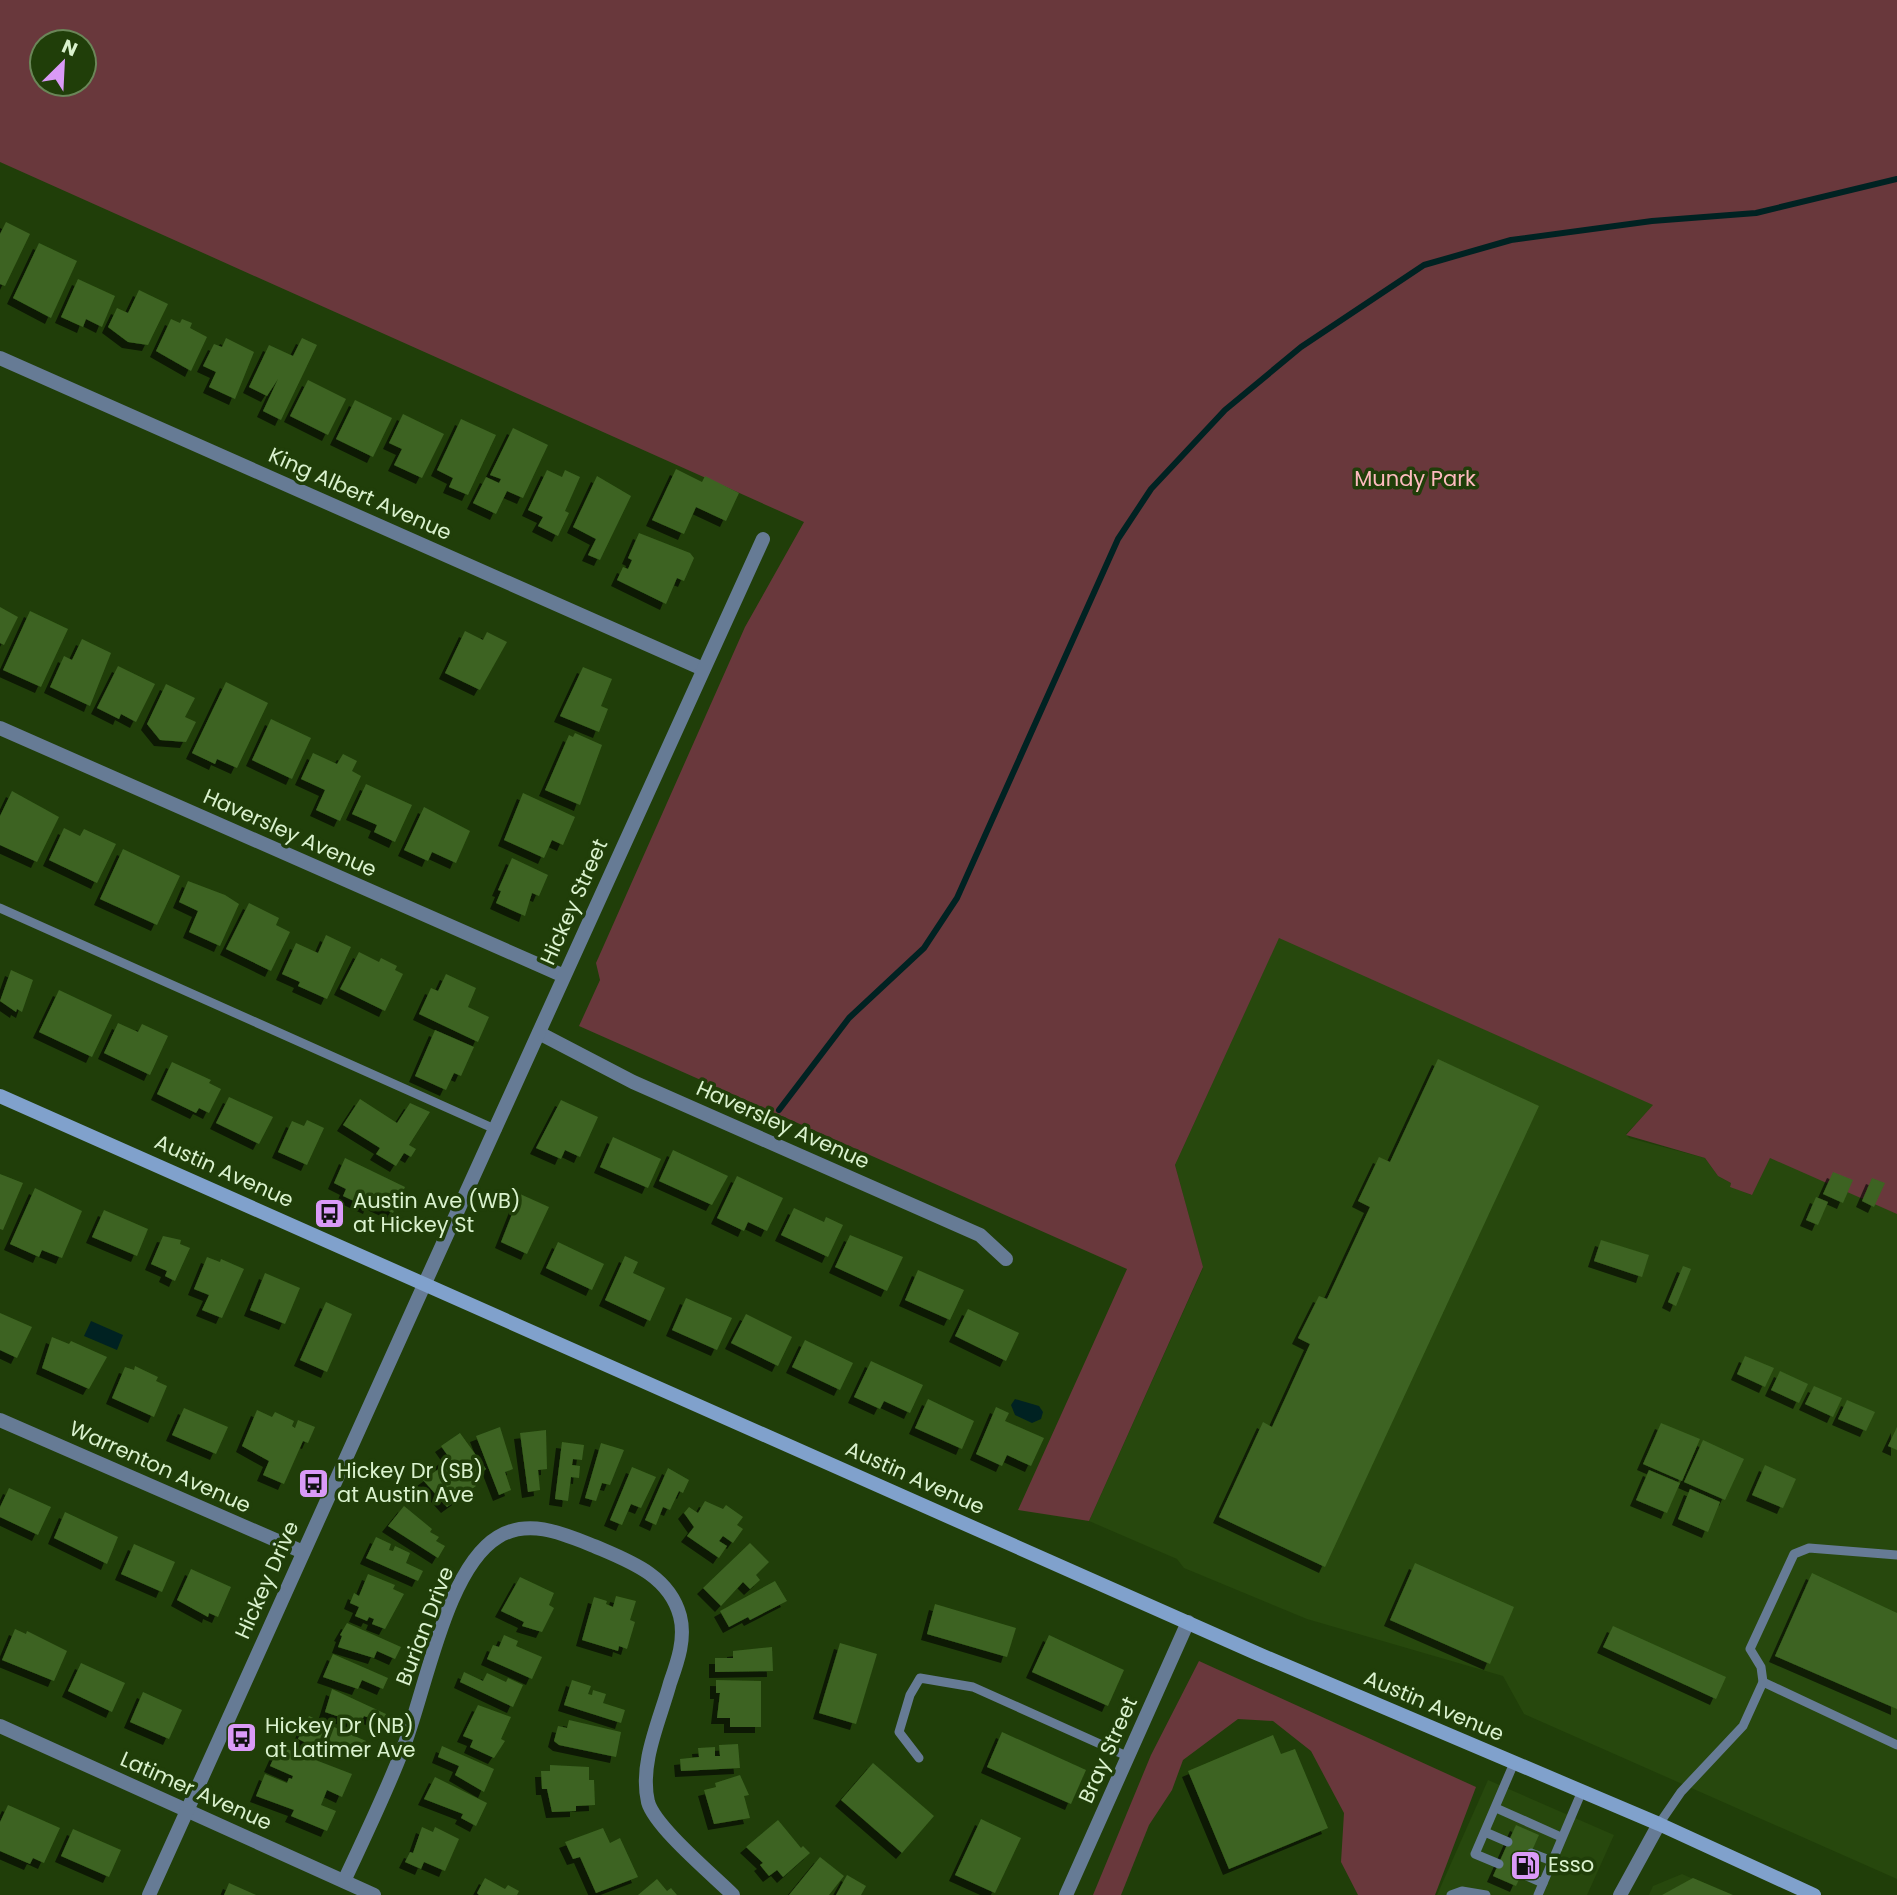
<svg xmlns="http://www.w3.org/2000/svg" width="1897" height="1895" font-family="Poppins,sans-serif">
  <defs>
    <filter id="shadow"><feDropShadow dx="-6" dy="6" stdDeviation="0" flood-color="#0009"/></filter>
  </defs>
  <rect width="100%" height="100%" fill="#203e09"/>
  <g fill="#27480d">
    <path d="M1279 937 1654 1105 1626 1134 1629 1138 1705 1158 1718 1176 1731 1183 1730 1186 1751 1195 1779 1140 1897 1178V1879L1524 1714 1503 1676 1307 1619 1184 1568 1177 1559 1089 1521 1203 1268 1175 1165Z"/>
    <path d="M1488 1780 1614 1835 1587 1895H1437Z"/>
    <path d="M1682 1874 1729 1895H1649L1653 1886Z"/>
  </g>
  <g fill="#69383c" fill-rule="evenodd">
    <path d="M0 0H1897V1214L1770 1158 1752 1195 1730 1187 1731 1183 1718 1176 1705 1158 1626 1135 1653 1105 1279 938 1175 1165 1203 1267 1089 1521 1018 1510 1127 1269 579 1026 600 980 596 963 745 627 804 522 0 162ZM42 42H84V84H42Z"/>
    <path d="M1199 1661 1476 1787 1435 1895H1358L1341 1862 1344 1813 1311 1751 1273 1721 1238 1719 1183 1760 1172 1790 1149 1825 1121 1895H1093L1151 1755Z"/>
  </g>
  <g fill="#022">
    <path d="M91 1321 123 1335 117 1350 84 1336Z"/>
    <path d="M1015 1399 1039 1406 1043 1412 1041 1419 1032 1423 1015 1415 1011 1405Z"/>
  </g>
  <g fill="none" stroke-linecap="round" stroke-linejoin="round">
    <path stroke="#022" stroke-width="6" d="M779 1110 849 1018 924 948 957 898 1118 539 1151 489 1225 410 1301 347 1424 265 1511 240 1652 221 1756 213 1897 179"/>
  </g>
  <g fill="#3c6421" filter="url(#shadow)">
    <path d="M6 222 30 234 5 286 0 284V234Z"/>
    <path d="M39 243 77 261 51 318 13 298Z"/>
    <path d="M78 279 115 296 102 327 86 319 83 327 61 317Z"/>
    <path d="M139 290 168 304 148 345 128 342 108 327 117 308 128 313Z"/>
    <path d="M171 319 180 323 182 319 192 323 190 328 207 337 191 371 156 351Z"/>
    <path d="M226 338 254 352 235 399 209 387 216 372 203 366 214 344 222 347Z"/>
    <path d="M302 338 317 345 281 420 263 411 278 379 267 396 249 387 269 345 293 356Z"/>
    <path d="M308 380 346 399 328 435 290 416Z"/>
    <path d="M355 400 392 418 373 457 336 439Z"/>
    <path d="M403 414 444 434 422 478 394 465 402 449 389 443Z"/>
    <path d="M461 419 496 435 468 495 449 487 453 478 437 470Z"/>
    <path d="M513 428 548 445 523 498 507 491 496 514 473 503 486 477 499 483 501 479 490 475Z"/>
    <path d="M676 469 702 482 705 476 739 493 726 521 696 507 684 534 652 520Z"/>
    <path d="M547 470 562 477 565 470 580 477 565 511 569 513 558 536 538 526 543 517 528 510Z"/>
    <path d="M597 476 631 496 600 560 588 555 596 539 573 527Z"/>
    <path d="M639 533 690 553 694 558 684 581 677 578 666 604 617 580 623 567 628 569 632 560 628 558Z"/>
    <path d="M0 607 18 617 4 645 0 643Z"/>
    <path d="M30 611 68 629 41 687 3 670Z"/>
    <path d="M465 631 483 640 487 632 507 642 480 690 445 673Z"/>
    <path d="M82 639 111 653 90 706 50 687 64 656 72 660Z"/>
    <path d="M118 666 155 684 136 722 121 714 119 719 97 708Z"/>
    <path d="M583 667 612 679 601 706 608 709 599 732 560 716Z"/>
    <path d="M226 682 268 703 237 768 217 759 215 764 192 753Z"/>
    <path d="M166 684 195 698 185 717 196 722 186 742 160 740 147 724Z"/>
    <path d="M271 719 311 738 292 779 252 760Z"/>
    <path d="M575 733 602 745 580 805 545 790 569 735 573 737Z"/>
    <path d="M313 753 337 764 343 754 357 761 352 771 361 776 340 821 316 810 325 790 301 779Z"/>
    <path d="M366 784 412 805 395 842 374 832 377 825 352 814Z"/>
    <path d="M12 791 59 817 37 862 0 845V816Z"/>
    <path d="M523 793 575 817 563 845 552 840 544 858 504 840Z"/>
    <path d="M424 807 470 831 456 863 432 852 428 861 404 850Z"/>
    <path d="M64 828 80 836 84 829 116 844 97 883 49 860Z"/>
    <path d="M123 849 180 876 157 925 100 899Z"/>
    <path d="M512 858 548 875 539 896 532 893 525 916 496 903 501 891 498 890Z"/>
    <path d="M188 881 225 895 239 904 220 946 189 932 198 911 179 902Z"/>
    <path d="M249 903 279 918 276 925 290 932 271 971 226 949Z"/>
    <path d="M326 935 351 947 327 999 298 986 300 982 282 974 296 943 318 953Z"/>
    <path d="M359 952 379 962 381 958 397 966 395 970 403 974 385 1011 340 989Z"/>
    <path d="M11 970 33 980 22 1012 17 1009 16 1012 0 1001Z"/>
    <path d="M446 974 476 988 468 1007 489 1017 478 1042 419 1014 431 988 438 991Z"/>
    <path d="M59 990 112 1015 92 1057 39 1032Z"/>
    <path d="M118 1023 138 1032 142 1024 168 1036 150 1075 104 1053Z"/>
    <path d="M435 1030 474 1047 461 1076 454 1073 446 1090 415 1076Z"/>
    <path d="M1438 1059 1539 1106 1325 1567 1219 1517 1263 1422 1272 1427 1310 1344 1298 1338 1319 1296 1327 1299 1370 1207 1358 1201 1379 1157 1390 1162Z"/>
    <path d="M172 1062 211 1080 209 1083 221 1089 209 1113 199 1108 196 1113 157 1094Z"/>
    <path d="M229 1097 273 1117 259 1144 216 1123Z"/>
    <path d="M360 1099 397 1123 410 1103 430 1112 409 1145 416 1149 411 1157 404 1153 396 1166 376 1154 380 1148 343 1125Z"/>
    <path d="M561 1100 598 1117 580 1157 565 1150 561 1159 536 1148Z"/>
    <path d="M307 1120 324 1128 307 1165 278 1152 292 1121 304 1126Z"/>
    <path d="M613 1137 661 1159 648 1188 600 1167Z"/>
    <path d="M673 1150 728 1176 712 1205 659 1181Z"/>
    <path d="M345 1158 405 1187 393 1213 371 1203 369 1208 343 1196 346 1189 334 1183Z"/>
    <path d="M1833 1172 1853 1180 1843 1203 1823 1194Z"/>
    <path d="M0 1174 23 1183 3 1230 0 1229Z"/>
    <path d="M737 1176 783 1198 767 1231 748 1222 744 1231 717 1218Z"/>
    <path d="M1872 1178 1885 1183 1874 1207 1862 1201Z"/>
    <path d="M35 1188 82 1211 62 1258 42 1250 39 1257 10 1244Z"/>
    <path d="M520 1194 549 1207 527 1254 501 1242Z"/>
    <path d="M1816 1197 1828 1202 1818 1225 1806 1220Z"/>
    <path d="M794 1208 824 1222 826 1217 843 1225 828 1257 781 1235Z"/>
    <path d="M104 1210 148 1229 137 1256 92 1237Z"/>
    <path d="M850 1235 903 1257 887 1291 835 1267Z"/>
    <path d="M163 1236 181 1240 180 1244 190 1248 175 1281 165 1276 167 1271 151 1264Z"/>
    <path d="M1601 1240 1649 1255 1642 1277 1594 1261Z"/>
    <path d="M558 1242 604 1264 592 1290 546 1268Z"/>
    <path d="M625 1256 638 1262 633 1273 665 1288 650 1321 605 1300Z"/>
    <path d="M207 1257 220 1262 221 1259 244 1269 222 1318 202 1310 209 1295 194 1289Z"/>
    <path d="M1683 1266 1691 1269 1676 1306 1668 1302Z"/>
    <path d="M918 1270 964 1290 950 1320 905 1300Z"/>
    <path d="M265 1273 300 1288 285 1324 250 1310Z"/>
    <path d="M686 1298 732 1318 717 1350 672 1330Z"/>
    <path d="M326 1302 352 1314 327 1372 300 1360Z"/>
    <path d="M968 1309 1019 1333 1006 1361 955 1336Z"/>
    <path d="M0 1313 32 1327 17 1358 0 1350Z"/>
    <path d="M746 1314 792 1337 778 1366 731 1343Z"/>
    <path d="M52 1337 69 1344 71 1341 107 1357 89 1389 42 1368Z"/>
    <path d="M805 1340 853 1363 840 1390 792 1367Z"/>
    <path d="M1745 1356 1774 1368 1765 1387 1737 1374Z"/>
    <path d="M871 1361 923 1385 910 1413 884 1401 880 1409 854 1397Z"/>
    <path d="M135 1366 158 1377 156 1381 167 1386 154 1417 112 1398 125 1367 134 1370Z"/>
    <path d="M1780 1371 1808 1384 1799 1403 1771 1390Z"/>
    <path d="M1814 1386 1842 1398 1833 1417 1805 1404Z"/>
    <path d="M928 1399 974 1421 962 1449 915 1428Z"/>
    <path d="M1847 1400 1875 1412 1866 1431 1838 1419Z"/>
    <path d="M996 1407 1009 1413 1005 1421 1044 1438 1031 1466 1007 1455 1002 1466 976 1454Z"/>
    <path d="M184 1408 228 1427 216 1454 172 1435Z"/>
    <path d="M257 1410 272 1417 275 1412 294 1421 292 1426 295 1428 298 1420 315 1427 308 1443 303 1441 284 1484 263 1475 269 1461 242 1446Z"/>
    <path d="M1661 1423 1700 1439 1682 1481 1643 1464Z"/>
    <path d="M500 1427 513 1469 505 1472 511 1490 499 1495 476 1436Z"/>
    <path d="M1897 1427V1450L1888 1446Z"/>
    <path d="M546 1430 547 1469 538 1470 540 1490 528 1492 520 1433Z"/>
    <path d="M460 1433 486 1469 472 1480 476 1486 447 1507 423 1480 443 1466 440 1462 448 1456 441 1446Z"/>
    <path d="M1703 1440 1744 1459 1725 1500 1684 1482Z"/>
    <path d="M562 1442 584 1445 582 1460 573 1459 572 1465 580 1466 579 1478 571 1477 568 1501 555 1499Z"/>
    <path d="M601 1443 624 1450 610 1485 602 1483 596 1501 585 1498Z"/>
    <path d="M1765 1465 1796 1479 1783 1508 1752 1495Z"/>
    <path d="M632 1467 656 1477 641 1508 631 1504 622 1525 610 1520Z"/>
    <path d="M668 1468 689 1480 683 1493 679 1491 670 1510 663 1507 656 1525 645 1520Z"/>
    <path d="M1649 1470 1680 1483 1667 1513 1636 1500Z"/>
    <path d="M9 1488 51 1507 38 1535 0 1517V1507Z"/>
    <path d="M1690 1489 1720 1502 1708 1532 1678 1519Z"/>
    <path d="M705 1501 723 1509 726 1505 743 1517 737 1525 743 1529 733 1543 723 1536 719 1541 727 1546 719 1558 687 1536 694 1527 684 1513 689 1507 698 1513Z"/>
    <path d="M404 1506 432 1529 430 1532 439 1537 436 1541 445 1546 438 1558 388 1526Z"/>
    <path d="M65 1512 118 1537 107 1564 54 1538Z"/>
    <path d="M376 1537 391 1544 389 1550 393 1551 395 1546 410 1553 406 1563 423 1571 418 1581 366 1558Z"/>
    <path d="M750 1543 769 1562 756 1575 760 1580 750 1589 743 1582 721 1606 703 1588Z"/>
    <path d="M134 1544 175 1562 162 1592 121 1574Z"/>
    <path d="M1415 1563 1514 1607 1490 1664 1390 1620Z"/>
    <path d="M191 1569 231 1587 218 1617 209 1613 208 1617 177 1600Z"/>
    <path d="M1812 1573 1897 1613V1709L1775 1656Z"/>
    <path d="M368 1574 395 1585 393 1589 404 1594 385 1629 372 1624 374 1619 369 1617 367 1621 355 1616 359 1607 350 1603 354 1593 359 1596Z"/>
    <path d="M520 1577 554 1593 549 1605 554 1608 542 1632 522 1626 524 1622 501 1611Z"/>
    <path d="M775 1581 787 1601 750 1620 748 1617 729 1627 720 1611Z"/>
    <path d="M616 1596 636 1601 630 1620 635 1622 627 1649 619 1646 618 1651 582 1640 594 1597 607 1601 606 1604 613 1607Z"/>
    <path d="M935 1604 1016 1628 1007 1657 927 1634Z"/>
    <path d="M347 1623 401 1647 395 1659 377 1651 374 1658 338 1647 342 1636 340 1635Z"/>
    <path d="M1613 1626 1726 1677 1716 1699 1603 1647Z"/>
    <path d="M15 1629 26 1634 27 1631 67 1651 54 1681 2 1660Z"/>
    <path d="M504 1635 518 1641 516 1646 542 1657 532 1679 487 1659 493 1645 499 1647Z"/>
    <path d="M1049 1635 1124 1670 1108 1706 1032 1672Z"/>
    <path d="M840 1643 877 1654 856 1724 819 1713Z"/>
    <path d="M772 1647 773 1671 715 1672V1658H733V1651Z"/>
    <path d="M333 1654 388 1678 383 1689 362 1680 358 1689 323 1677Z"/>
    <path d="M81 1663 125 1683 112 1712 68 1691Z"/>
    <path d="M464 1672 483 1681 487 1673 506 1682 508 1678 523 1685 513 1707 460 1682Z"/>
    <path d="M572 1680 591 1686 588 1694 592 1695 593 1690 606 1694 603 1703 625 1710 621 1723 564 1705Z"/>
    <path d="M716 1680 761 1681V1727H730V1718H717L720 1693H716Z"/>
    <path d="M332 1689 386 1714 382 1723 364 1716 360 1724 325 1712Z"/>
    <path d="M143 1692 182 1710 169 1739 130 1722Z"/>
    <path d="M478 1705 511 1717 501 1739 505 1741 494 1758 470 1747 473 1740 463 1736Z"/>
    <path d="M309 1716 366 1741 361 1751 341 1744 337 1753 317 1741 315 1747 298 1739Z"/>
    <path d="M569 1720 621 1732 616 1757 559 1745 554 1741 558 1726 567 1728Z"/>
    <path d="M1002 1732 1086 1770 1071 1804 987 1767Z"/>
    <path d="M1273 1735 1281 1754 1295 1749 1328 1828 1229 1869 1188 1771Z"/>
    <path d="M738 1744 740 1768 681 1771 680 1759 699 1757 698 1748 715 1747V1756H720L719 1745Z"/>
    <path d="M279 1746 352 1774 342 1797 327 1790 321 1805 336 1811 327 1831 291 1816 294 1810 256 1796 265 1774 287 1783 289 1778 292 1779 293 1776 270 1766Z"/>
    <path d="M442 1746 494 1769 484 1792 455 1775 459 1766 438 1757Z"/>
    <path d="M873 1763 934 1816 902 1853 841 1800Z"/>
    <path d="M550 1765 589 1767V1780H594L595 1805 576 1806V1811L552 1812 547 1789H542L541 1771H550Z"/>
    <path d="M740 1775 749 1795 744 1796 750 1818 714 1824 704 1790 716 1787 715 1783Z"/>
    <path d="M435 1777 487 1803 476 1826 461 1818 463 1814 424 1799Z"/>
    <path d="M8 1805 60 1828 44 1863 33 1858 30 1864 0 1851V1822Z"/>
    <path d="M981 1819 1021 1838 995 1893 955 1875Z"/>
    <path d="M778 1820 801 1848 803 1846 810 1853 783 1877 777 1870 769 1876 760 1865 763 1863 746 1847Z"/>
    <path d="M1516 1825 1539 1835 1516 1886 1493 1876Z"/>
    <path d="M422 1827 433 1832 435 1827 459 1839 445 1871 424 1862 421 1869 405 1862 410 1852 413 1853Z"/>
    <path d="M603 1828 610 1843 620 1838 638 1877 596 1893 580 1857 573 1859 565 1842Z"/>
    <path d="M73 1829 121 1850 109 1877 61 1856Z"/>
    <path d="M820 1857 844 1876 829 1895H789Z"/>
    <path d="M847 1875 866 1886 861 1895H836Z"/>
    <path d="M485 1878 505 1889 508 1885 519 1891 517 1895H479L477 1893Z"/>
    <path d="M1693 1878 1733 1895H1662Z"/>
    <path d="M657 1879 667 1891 671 1888 677 1895H638Z"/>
    <path d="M229 1883 256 1895H224Z"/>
  </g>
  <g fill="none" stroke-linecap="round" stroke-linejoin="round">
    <g stroke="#667b95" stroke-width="9">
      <path d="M0 908 497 1130"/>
      <path d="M1763 1682 1897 1745"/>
      <path d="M919 1758 899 1732 910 1695 920 1678 973 1687 1129 1757"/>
      <path d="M1496 1808 1561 1837"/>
      <path d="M1659 1824 1681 1792 1743 1726 1763 1682 1761 1667 1750 1649 1794 1554 1809 1548 1897 1555"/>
      <path d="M1485 1832 1508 1842"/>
      <path d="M1531 1853 1552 1861"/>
      <path d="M1499 1864 1475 1854 1514 1763"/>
      <path d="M1522 1874 1543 1883"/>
      <path d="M1451 1895 1462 1891 1486 1895"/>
      <path d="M1538 1895 1582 1791"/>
    </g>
    <g stroke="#667b95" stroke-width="14">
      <path d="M0 358 703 669"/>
      <path d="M0 728 564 976"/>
      <path d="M539 1033 633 1082 980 1235 1006 1259"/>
      <path d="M425 1283 763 539"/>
      <path d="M0 1420 303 1552"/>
      <path d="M0 1726 374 1895"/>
      <path d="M344 1881C364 1838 385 1795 402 1751 425 1695 445 1569 498 1537 529 1518 564 1534 594 1546 629 1561 669 1575 680 1616 686 1639 677 1663 670 1683 660 1720 639 1763 648 1802 655 1827 713 1875 733 1895"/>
      <path d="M1066 1895 1188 1622"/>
      <path d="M1620 1895 1659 1824"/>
    </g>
    <path stroke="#667b95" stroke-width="14" d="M149 1895 425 1283"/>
    <path stroke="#80a1cc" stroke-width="14" d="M0 1096 1256 1653 1659 1824 1814 1895"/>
  </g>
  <defs>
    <symbol id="bus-square" viewBox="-11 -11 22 22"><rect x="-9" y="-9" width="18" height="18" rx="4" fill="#da9af7" stroke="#203e09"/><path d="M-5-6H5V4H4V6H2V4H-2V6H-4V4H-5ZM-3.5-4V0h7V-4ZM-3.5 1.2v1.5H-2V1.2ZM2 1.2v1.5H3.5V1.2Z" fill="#111"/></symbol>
    <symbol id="fuel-square" viewBox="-11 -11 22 22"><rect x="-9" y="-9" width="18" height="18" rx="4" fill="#da9af7" stroke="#203e09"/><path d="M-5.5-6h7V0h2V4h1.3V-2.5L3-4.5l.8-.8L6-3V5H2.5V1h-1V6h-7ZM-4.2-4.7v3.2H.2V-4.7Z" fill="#111"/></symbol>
  </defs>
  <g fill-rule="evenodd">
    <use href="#bus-square" x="312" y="1196" width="35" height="35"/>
    <use href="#bus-square" x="296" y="1466" width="35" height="35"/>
    <use href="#bus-square" x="224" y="1720" width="35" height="35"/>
    <use href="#fuel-square" x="1508" y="1848" width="35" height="35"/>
  </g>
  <g text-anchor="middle" stroke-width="7" stroke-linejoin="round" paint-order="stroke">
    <g font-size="21" fill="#febabf" stroke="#203e09">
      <text x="1415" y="486">Mundy Park</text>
    </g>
    <g font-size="21" fill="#daf2ce" stroke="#203e09">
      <text transform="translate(360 494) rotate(24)" y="7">King Albert Avenue</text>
      <text transform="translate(290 833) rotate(24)" y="7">Haversley Avenue</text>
      <text transform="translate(574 902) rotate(-66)" y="7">Hickey Street</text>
      <text transform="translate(783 1125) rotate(24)" y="7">Haversley Avenue</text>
      <text transform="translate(224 1171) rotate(24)" y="7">Austin Avenue</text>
      <text transform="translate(160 1467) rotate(24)" y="7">Warrenton Avenue</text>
      <text transform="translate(915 1478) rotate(24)" y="7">Austin Avenue</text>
      <text transform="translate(267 1580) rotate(-66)" y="7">Hickey Drive</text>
      <text transform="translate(425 1626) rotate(-69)" y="7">Burian Drive</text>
      <text transform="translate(1434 1706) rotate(23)" y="7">Austin Avenue</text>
      <text transform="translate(1108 1750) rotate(-66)" y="7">Bray Street</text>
      <text transform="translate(196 1791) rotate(24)" y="7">Latimer Avenue</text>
    </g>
    <g font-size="21" fill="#daf2ce" stroke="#203e09" text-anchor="start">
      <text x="353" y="1208">Austin Ave (WB)<tspan x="353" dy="24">at Hickey St</tspan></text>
      <text x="337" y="1478">Hickey Dr (SB)<tspan x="337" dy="24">at Austin Ave</tspan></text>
      <text x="265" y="1733">Hickey Dr (NB)<tspan x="265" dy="24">at Latimer Ave</tspan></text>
      <text x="1548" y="1872">Esso</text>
    </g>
  </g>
  <g transform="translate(63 63) rotate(24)"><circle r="33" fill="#203e09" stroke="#6a8658" stroke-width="2"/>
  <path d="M0-5L12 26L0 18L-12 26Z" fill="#da9af7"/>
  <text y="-10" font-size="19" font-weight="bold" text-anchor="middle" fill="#daf2ce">N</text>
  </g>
</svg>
